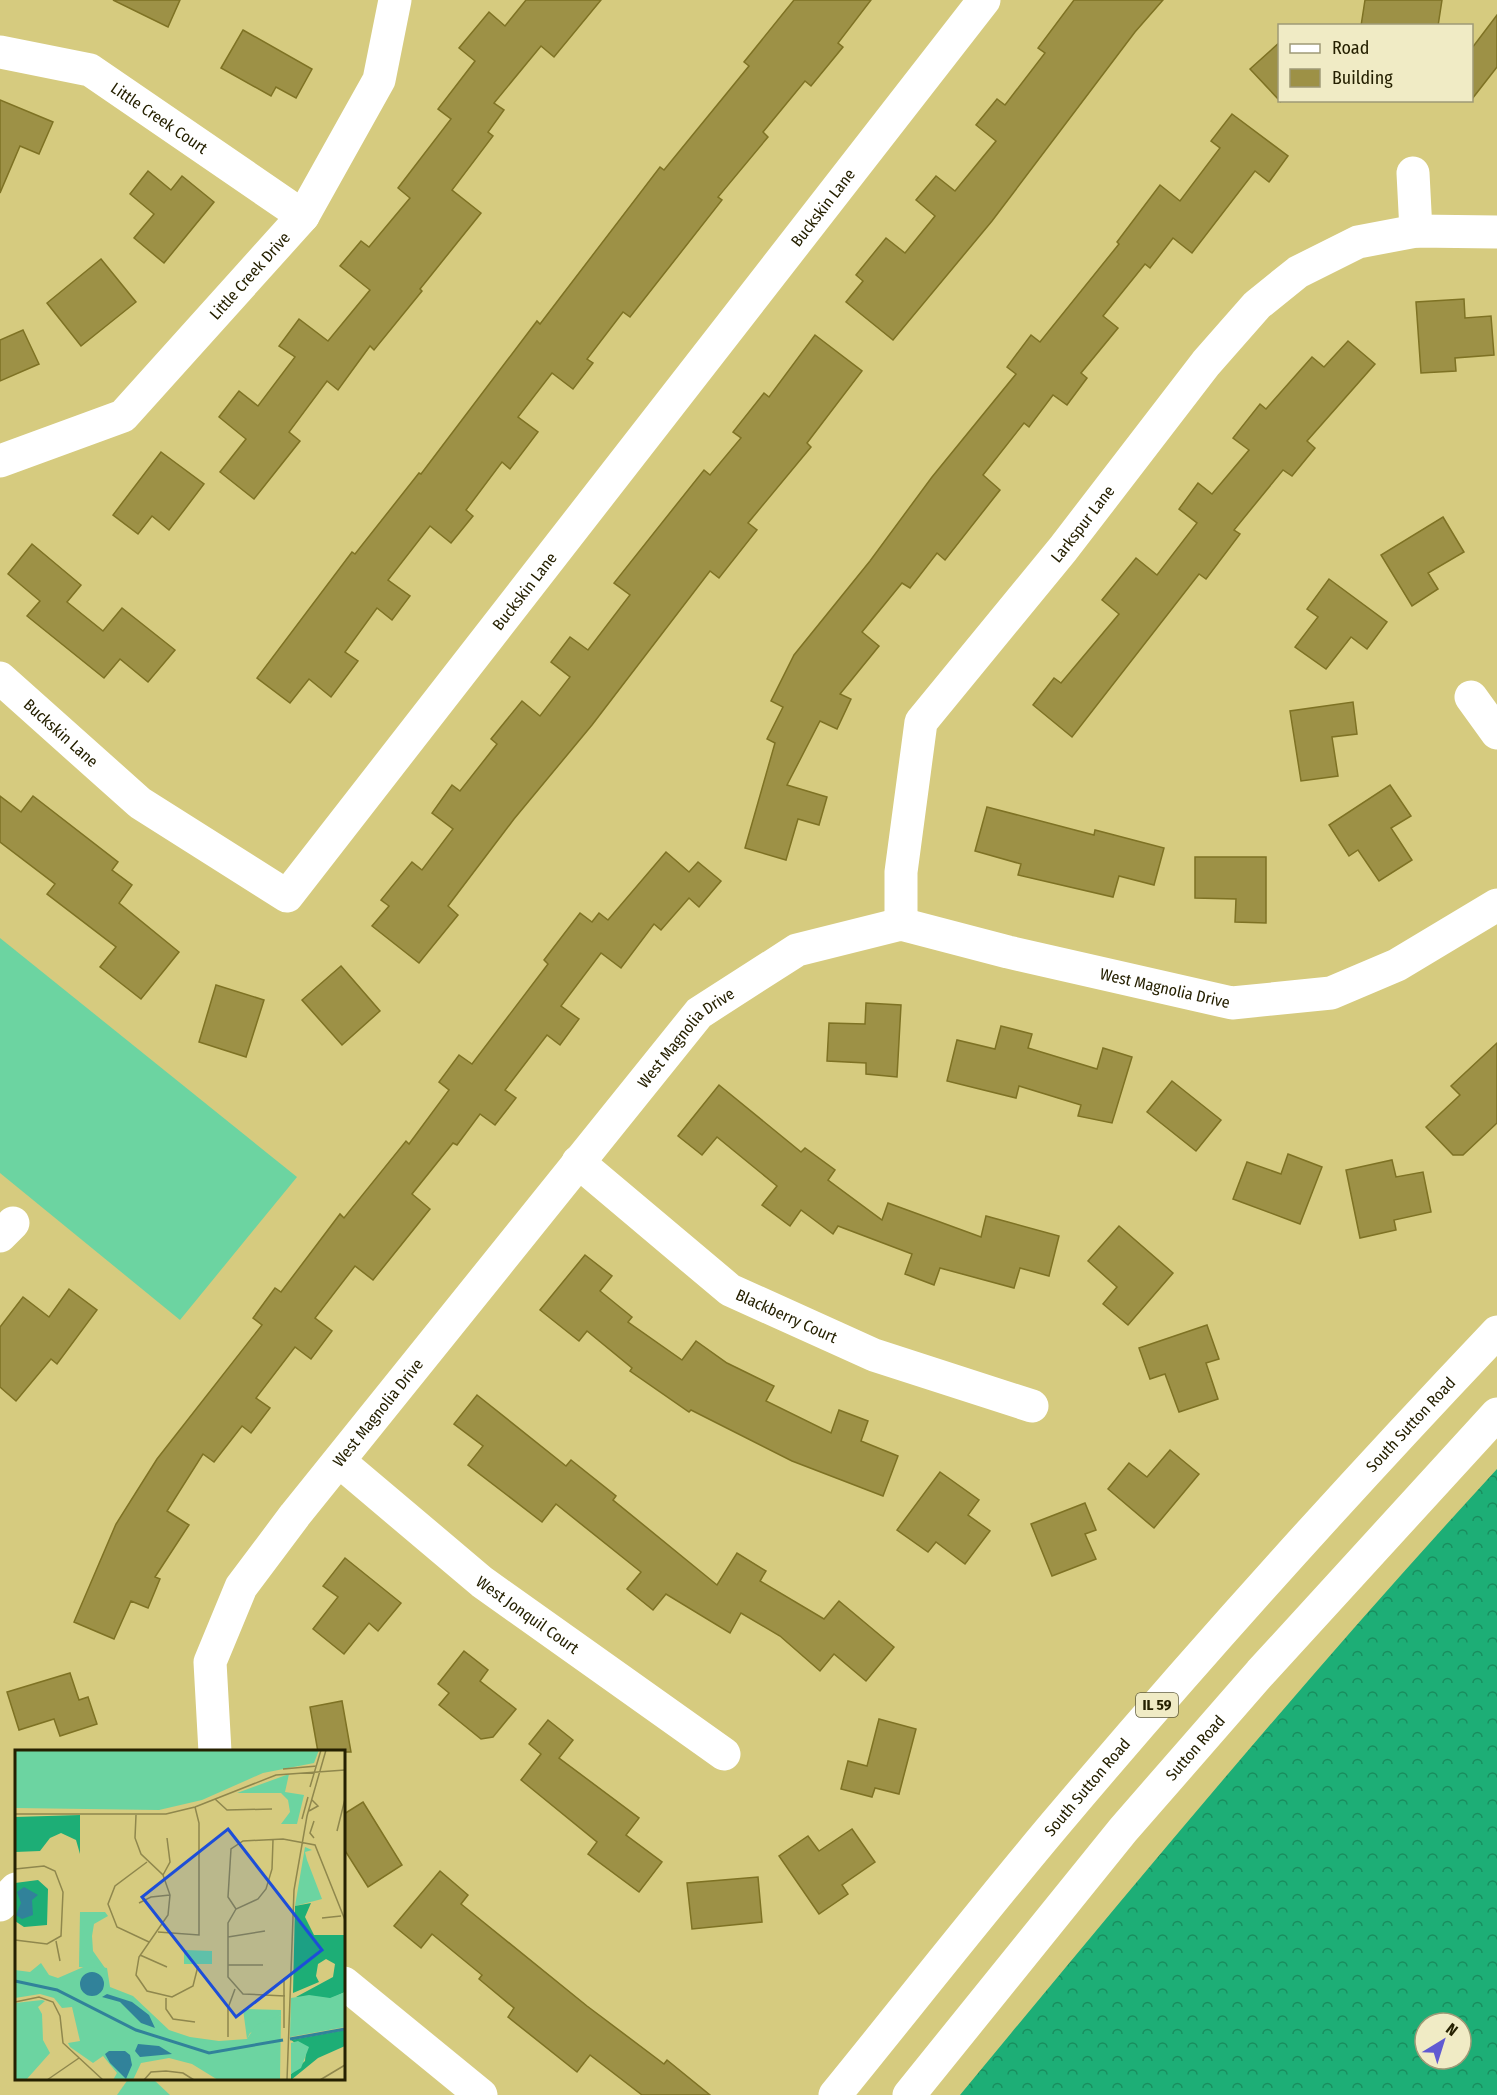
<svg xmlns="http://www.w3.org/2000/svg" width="1497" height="2095" font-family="'Fira Sans Condensed',sans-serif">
  <defs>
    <pattern id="forest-crowns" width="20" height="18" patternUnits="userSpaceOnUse" patternTransform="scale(1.5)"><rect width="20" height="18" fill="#1dae76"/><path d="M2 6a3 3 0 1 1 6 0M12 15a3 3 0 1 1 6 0" fill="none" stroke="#198d5e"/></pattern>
  </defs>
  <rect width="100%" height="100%" fill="#d6cb7f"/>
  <g fill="#6cd4a1">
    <path d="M0 938 297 1177 180 1320 0 1173Z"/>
    <path d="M129 2078 153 2079 170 2095H117Z"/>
  </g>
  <path fill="url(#forest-crowns)" fill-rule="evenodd" d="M1497 1469V2095H960C1135 1883 1311 1671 1497 1469ZM1425 2023H1461V2059H1425Z"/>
  <g fill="#9d9146" stroke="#7e7224" stroke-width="1.5">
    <path d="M113 0H180L168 27Z"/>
    <path d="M526 0H601L554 57 541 46 494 103 504 110 488 132 493 136 452 190 481 213 420 289 422 291 374 350 370 346 338 390 327 381 289 432 300 441 254 499 220 472 246 439 219 417 239 391 258 406 295 357 279 346 299 319 328 341 370 290 340 266 361 241 369 247 410 198 398 188 451 119 438 109 475 61 459 48 489 12 505 26Z"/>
    <path d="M794 0H871L838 43 843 47 811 86 805 81 763 132 768 137 718 197 722 200 630 317 623 312 587 359 593 363 573 389 552 373 518 417 538 432 510 469 502 462 466 510 473 516 451 543 430 526 388 580 410 596 392 620 377 608 345 652 358 661 331 697 309 679 290 703 257 678 352 552 355 554 419 473 421 474 537 321 540 324 660 167 664 170 749 66 744 62Z"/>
    <path d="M1074 0H1163L1135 32 992 221 893 340 846 302 863 281 856 275 886 238 905 253 935 216 916 200 936 176 955 191 996 141 976 125 997 99 1005 105 1045 53 1038 48Z"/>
    <path d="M1365 0H1442L1438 26H1361Z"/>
    <path d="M1497 15V67L1472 99V48Z"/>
    <path d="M243 30 312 69 296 98 276 87 271 96 221 68Z"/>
    <path d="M1280 42V101L1250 69Z"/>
    <path d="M0 100 53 122 39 154 20 146 0 193Z"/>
    <path d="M1232 114 1288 156 1269 182 1255 171 1192 253 1173 238 1150 268 1145 264 1103 316 1118 328 1081 373 1087 378 1067 405 1053 395 1029 427 1024 423 983 475 1000 490 945 560 937 553 910 588 902 583 862 632 879 646 840 694 851 699 837 729 820 721 787 785 827 797 819 825 798 819 786 860 745 848 775 743 767 739 783 707 771 701 794 655 870 561 932 477 1016 374 1007 367 1031 335 1040 342 1119 244 1117 242 1160 185 1180 201 1220 148 1211 141Z"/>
    <path d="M148 171 171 190 182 176 214 202 164 263 134 238 154 214 130 194Z"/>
    <path d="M101 259 136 302 81 346 47 303Z"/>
    <path d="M1464 299 1465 318 1491 316 1494 355 1455 358 1456 371 1421 373 1416 302Z"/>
    <path d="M23 330 39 364 0 381V340Z"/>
    <path d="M815 335 862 371 807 443 811 447 748 523 757 530 719 578 710 571 592 725 514 819 448 906 458 915 419 963 372 926 389 906 381 900 412 862 422 870 453 829 432 813 452 785 460 791 497 744 491 739 522 701 540 716 570 677 551 662 570 637 588 650 630 595 614 583 704 470 710 475 741 438 733 432 764 393 769 397Z"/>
    <path d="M1348 341 1375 364 1307 441 1315 448 1292 476 1283 470 1234 530 1240 534 1206 579 1199 574 1072 737 1033 705 1054 678 1061 683 1119 614 1102 600 1136 558 1157 575 1197 523 1179 509 1198 483 1212 494 1249 450 1233 438 1260 404 1266 409 1312 357 1324 367Z"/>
    <path d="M161 452 204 484 169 530 152 516 138 534 113 515Z"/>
    <path d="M1443 517 1464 552 1428 573 1438 589 1412 606 1381 555Z"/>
    <path d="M32 544 81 585 67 602 103 631 122 608 175 650 148 682 120 659 104 678 27 616 40 601 8 574Z"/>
    <path d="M1329 579 1387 622 1367 649 1351 637 1326 669 1295 647 1318 617 1307 609Z"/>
    <path d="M1353 702 1357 734 1332 737 1338 776 1301 781 1290 711Z"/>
    <path d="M1390 785 1411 816 1391 828 1412 860 1379 881 1358 850 1349 856 1329 825Z"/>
    <path d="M0 796 21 812 33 796 118 862 112 870 132 885 119 903 179 952 141 999 100 967 116 947 47 894 55 884 0 842Z"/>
    <path d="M987 807 1094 835 1095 830 1164 848 1154 885 1119 876 1113 897 1018 875 1021 864 975 851Z"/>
    <path d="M666 852 689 872 698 862 721 881 699 907 689 898 661 930 654 924 621 968 601 953 561 1006 579 1019 560 1045 547 1035 505 1090 516 1098 495 1125 480 1114 457 1145 453 1143 412 1194 430 1209 373 1280 355 1266 315 1318 332 1331 311 1359 295 1347 256 1398 270 1408 251 1433 242 1426 214 1462 203 1454 167 1511 189 1525 155 1577 160 1579 148 1608 131 1601 114 1639 74 1622 116 1524 157 1459 262 1325 253 1318 275 1288 281 1292 340 1214 344 1218 406 1141 409 1144 449 1090 439 1082 459 1055 472 1064 548 964 544 960 580 913 592 922 599 913 608 920Z"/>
    <path d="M1195 857H1266V923L1235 922 1236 899 1195 898Z"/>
    <path d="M341 966 380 1011 342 1045 302 1000Z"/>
    <path d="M216 985 264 1000 246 1057 199 1042Z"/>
    <path d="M866 1003 901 1005 897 1077 866 1074V1063L827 1061 829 1023 865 1024Z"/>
    <path d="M1001 1026 1032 1034 1028 1048 1097 1069 1103 1048 1132 1057 1112 1123 1078 1116 1081 1105 1019 1086 1016 1098 947 1081 957 1040 995 1049Z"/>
    <path d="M1497 1043V1123L1463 1155H1453L1426 1127 1460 1095 1451 1086Z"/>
    <path d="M1172 1081 1221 1120 1196 1151 1147 1112Z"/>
    <path d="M719 1085 801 1152 805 1148 835 1170 828 1180 882 1220 888 1203 981 1237 986 1216 1059 1236 1049 1276 1020 1268 1014 1288 940 1268 934 1285 905 1274 912 1254 838 1226 833 1234 801 1210 790 1226 762 1205 777 1186 717 1137 702 1155 678 1136Z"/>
    <path d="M1288 1154 1322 1167 1300 1224 1233 1199 1247 1162 1281 1174Z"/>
    <path d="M1392 1160 1396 1177 1423 1172 1431 1212 1394 1220 1396 1230 1360 1238 1346 1170Z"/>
    <path d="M1119 1226 1173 1273 1128 1325 1103 1304 1117 1287 1088 1261Z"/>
    <path d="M585 1255 612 1276 600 1291 632 1317 628 1322 682 1360 696 1341 727 1363 774 1386 766 1401 831 1433 839 1410 868 1421 861 1441 898 1456 883 1496 792 1461 691 1410 689 1412 630 1371 632 1368 587 1331 579 1341 540 1310Z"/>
    <path d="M69 1289 97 1310 57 1364 51 1359 16 1401 0 1387V1327L23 1297 49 1317Z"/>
    <path d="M1207 1325 1219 1359 1206 1363 1218 1399 1179 1412 1165 1374 1150 1379 1139 1348Z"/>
    <path d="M477 1395 566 1466 571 1460 616 1496 613 1500 717 1585 737 1553 766 1571 760 1581 824 1619 839 1601 894 1647 866 1681 834 1654 820 1671 780 1636 741 1613 730 1633 666 1594 653 1610 627 1589 641 1572 556 1504 542 1522 468 1465 483 1446 454 1424Z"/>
    <path d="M1170 1450 1199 1474 1154 1528 1108 1489 1129 1463 1147 1477Z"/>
    <path d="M940 1472 979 1500 968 1515 990 1531 965 1564 936 1542 928 1552 897 1530Z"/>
    <path d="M1085 1503 1096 1530 1085 1534 1096 1559 1052 1576 1031 1524Z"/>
    <path d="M345 1558 401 1603 378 1631 369 1623 344 1654 313 1629 338 1597 323 1586Z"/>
    <path d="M464 1651 488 1670 480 1681 516 1709 493 1737 481 1739 439 1705 449 1693 438 1684Z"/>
    <path d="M70 1673 79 1700 88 1697 97 1724 60 1736 54 1719 19 1730 7 1692Z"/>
    <path d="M342 1701 351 1752H318L310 1707Z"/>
    <path d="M879 1719 916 1729 899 1794 875 1788 872 1797 841 1789 848 1761 867 1766Z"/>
    <path d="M548 1720 573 1740 559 1758 639 1818 626 1835 662 1862 639 1892 588 1854 597 1842 521 1780 541 1754 529 1744Z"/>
    <path d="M363 1802 402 1865 368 1887 344 1849V1814Z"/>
    <path d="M852 1829 875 1862 842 1885 848 1894 819 1914 779 1856 808 1836 819 1851Z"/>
    <path d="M440 1871 468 1895 461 1904 587 2006 664 2064 667 2060 710 2095H642L590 2055 577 2072 508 2017 514 2008 479 1979 482 1975 432 1934 421 1948 394 1926Z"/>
    <path d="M758 1877 762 1922 692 1929 687 1883Z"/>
  </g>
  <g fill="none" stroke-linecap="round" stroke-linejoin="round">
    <g stroke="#fff" stroke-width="33">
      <path id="s1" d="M0 52 90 70 303 216"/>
      <path d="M1413 173 1416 231"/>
      <path id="s2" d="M0 461 123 416 303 216 379 80 395 0"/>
      <path id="s3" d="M0 678 140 803 287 896 984 0"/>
      <path d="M1471 697 1497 733"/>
      <path id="s4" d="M901 924V872L921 722 1063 549 1206 363 1257 305 1298 272 1358 242 1416 231 1497 232"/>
      <path id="s5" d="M578 1162 730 1290 874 1355 1032 1406"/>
      <path d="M0 1236 13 1223"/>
      <path id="s6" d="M340 1462 482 1582 724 1754"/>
      <path id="s7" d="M215 1752 210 1662 241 1587 295 1515 699 1013 797 950 901 924 1008 952 1232 1003 1331 993 1397 965 1497 905"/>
      <path d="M0 1905 16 1889"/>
      <path d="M344 1983 481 2095"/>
    </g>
    <g stroke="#fff" stroke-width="33">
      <path id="s8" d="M835 2095C909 2004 981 1912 1056 1823 1198 1655 1345 1492 1497 1332"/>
      <path id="s9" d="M909 2095 1123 1830 1260 1673 1497 1414"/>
    </g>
  </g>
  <g text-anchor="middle" stroke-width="5" stroke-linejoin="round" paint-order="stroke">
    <rect fill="#f0ebc5" stroke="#625d3c" stroke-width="1.5" x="1136" y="1693" width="42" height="24" rx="4.5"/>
    <g font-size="15" font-weight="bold" fill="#252001">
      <text x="1157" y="1710">IL 59</text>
    </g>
    <g font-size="16" fill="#252001" stroke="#f0ebc5">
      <text dy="6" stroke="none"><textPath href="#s1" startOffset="176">Little Creek Court</textPath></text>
      <text dy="6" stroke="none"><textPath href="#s3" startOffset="1234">Buckskin Lane</textPath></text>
      <text dy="6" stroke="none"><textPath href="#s2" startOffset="320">Little Creek Drive</textPath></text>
      <text dy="6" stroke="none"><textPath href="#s4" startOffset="459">Larkspur Lane</textPath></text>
      <text dy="6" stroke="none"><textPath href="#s3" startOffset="748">Buckskin Lane</textPath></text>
      <text dy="6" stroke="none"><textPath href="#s3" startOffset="82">Buckskin Lane</textPath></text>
      <text dy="6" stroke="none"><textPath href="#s7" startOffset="1401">West Magnolia Drive</textPath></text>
      <text dy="6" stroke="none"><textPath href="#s7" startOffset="879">West Magnolia Drive</textPath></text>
      <text dy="6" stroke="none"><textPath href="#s5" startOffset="261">Blackberry Court</textPath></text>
      <text dy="6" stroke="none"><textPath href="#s7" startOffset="393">West Magnolia Drive</textPath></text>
      <text dy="6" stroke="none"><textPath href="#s8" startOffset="884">South Sutton Road</textPath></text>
      <text dy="6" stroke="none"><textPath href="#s6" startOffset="242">West Jonquil Court</textPath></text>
      <text dy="6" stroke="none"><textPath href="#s9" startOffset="450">Sutton Road</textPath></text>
      <text dy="6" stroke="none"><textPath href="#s8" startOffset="398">South Sutton Road</textPath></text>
    </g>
  </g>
  <g transform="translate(15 1750)">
    <rect width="330" height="330" fill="#d6cb7f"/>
    <path d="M274 24 270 42 289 45 282 74H266L275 62 273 50 266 43H222ZM290 97 297 100 290 102 292 110 307 149 280 156ZM169 200 197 201V214H169ZM228 259 266 260V265L235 283 232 289Z" fill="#6cd4a1"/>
    <path d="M65 65V104L61 90 46 83 35 88 25 101 0 102V67ZM23 130 33 139 32 175 9 177 0 171V133ZM296 153 290 167 299 185H330V242L315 249 281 247 318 227 320 214 311 209 303 214 301 226 304 232 278 243 280 156ZM330 280V296L303 308 276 330V324L290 311 291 301 276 290Z" fill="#1dae76"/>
    <path d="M26 213 34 225 43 228 73 215 92 218 95 237 118 246 154 280 175 287 204 291 232 289 241 275 266 265 265 330H203L177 314 154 308 126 313 118 330H98L102 323 88 306 78 313 55 297 53 293 65 291 57 257 47 258 39 248 25 244 0 248V220L15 222ZM330 242V277L275 287 276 248 294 245 315 248ZM283 291 294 297 286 318 276 324V293Z" fill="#6cd4a1"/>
    <path d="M0 0H304L299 13 248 23 187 50 144 60 0 58ZM65 162H90L93 166 79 174 77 186 78 201 90 218 64 217ZM27 250 30 251 23 257 27 264 28 290 35 303 11 330H0V253Z" fill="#6cd4a1"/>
    <path d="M9 137 23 145 17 150 18 165 7 169 1 165 6 153 2 142ZM65 234a12 12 0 1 1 24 0a12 12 0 1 1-24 0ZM92 244 117 252 134 265 140 278 126 273 105 252 87 247ZM123 294 144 296 157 304 125 307 120 301ZM94 301H110L115 305 117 315 111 329 95 313 90 304Z" fill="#31829a"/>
    <path fill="none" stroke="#31829a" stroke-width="3" d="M0 231 42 240 121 280 194 303 268 290M275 289 330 279"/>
    <path fill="none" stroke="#8f874d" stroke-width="1.5" d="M268 19 302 16M295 37 306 0M200 49 212 60 257 59M294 61 303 56 297 50M0 64H151L180 57 261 25 330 20M121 65 120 88 126 104 148 125 155 145 153 165 124 207 121 225 132 241 157 247 178 236 183 216M287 69 293 47M322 81 330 49M299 88 295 83 299 71M258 90 257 119 251 139 243 149 221 159 213 173V227L228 244 270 246M132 112 100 136 93 154 102 177 134 192M0 119 29 116 40 121 48 142 46 186 32 194 0 190M148 125 155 112 152 88M124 153 136 147 155 145M221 159 213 147 216 99 228 91 268 89 300 95 330 170M307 168 326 166M143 182 184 185V73L180 57M213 187 250 181M41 191 45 211M125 205 152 217M213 215H248M151 248V259L158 269 180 272M0 252 24 247 38 252 45 266 48 293 88 330M269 278V228M213 287V258L220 239M32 330 64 308M129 330 136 322 151 321 168 323 179 330M272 330 279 140 292 66 311 0M305 330 330 315"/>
    <path fill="#1d4ed8" fill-opacity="0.15" stroke="#1d4ed8" stroke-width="3" d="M213 79 307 200 221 267 127 147Z"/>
    <rect width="330" height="330" fill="none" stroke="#252001" stroke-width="3"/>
  </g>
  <rect x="1278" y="24" width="195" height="78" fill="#f0ebc5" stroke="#9f9a77" stroke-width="1.5"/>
  <rect x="1290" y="44" width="30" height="9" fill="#ffffff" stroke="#9f9a77" stroke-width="1.5"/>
  <text x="1332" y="54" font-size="18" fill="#252001">Road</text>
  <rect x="1290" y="69" width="30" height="18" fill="#9d9146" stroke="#9f9a77" stroke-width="1.5"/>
  <text x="1332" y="84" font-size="18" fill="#252001">Building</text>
  <g transform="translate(1443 2041) rotate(38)"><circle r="28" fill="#f0ebc5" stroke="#9f9a77" stroke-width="1.5"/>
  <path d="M0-4.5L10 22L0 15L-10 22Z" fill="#605ad2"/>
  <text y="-9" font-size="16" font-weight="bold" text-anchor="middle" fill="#252001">N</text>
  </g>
</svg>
